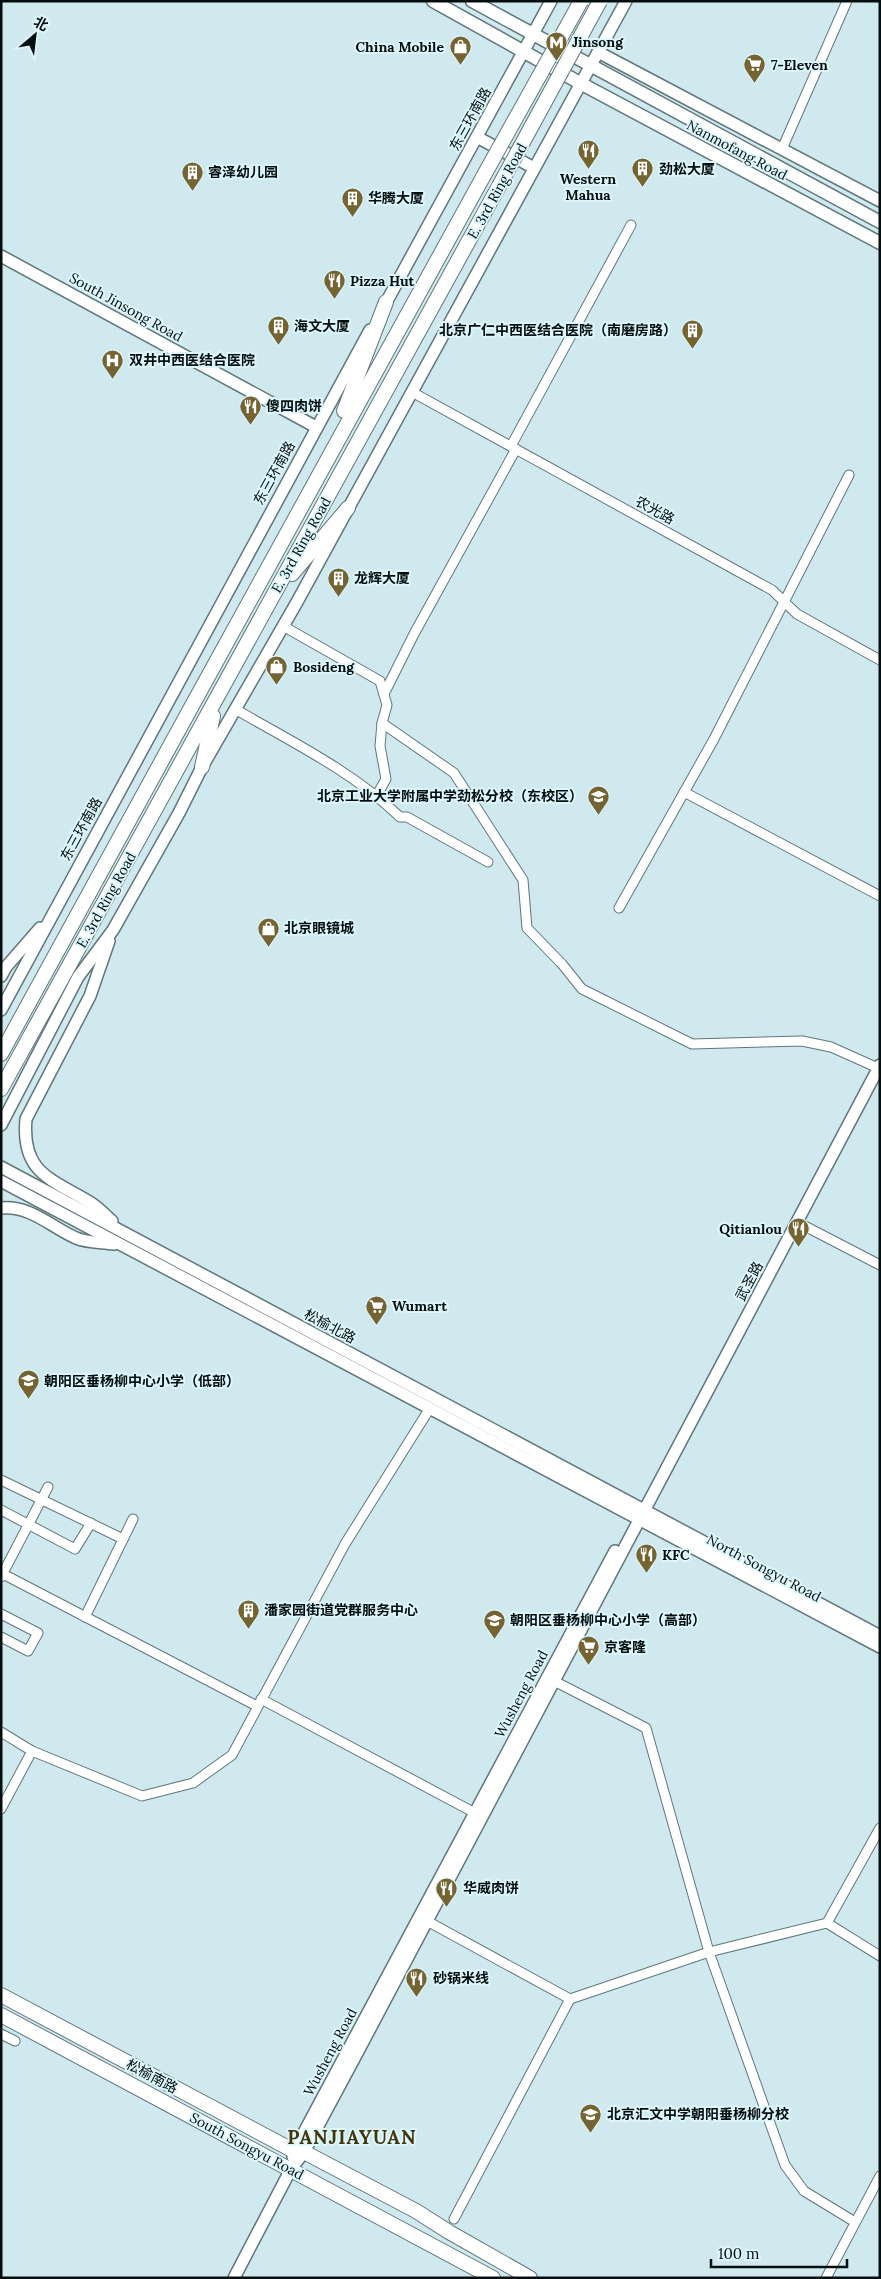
<svg xmlns="http://www.w3.org/2000/svg" width="881" height="2279" font-family="Lora,'Noto Sans SC',serif">
  <rect width="100%" height="100%" fill="#cfe9ee"/>
  <g fill="none" stroke-linecap="round" stroke-linejoin="round">
    <defs>
      <g id="minor">
        <path d="M782 149 847 1"/>
        <path d="M412 392 772 590 797 614 880 660"/>
        <path d="M511 446 631 225"/>
        <path d="M283 626 380 681 387 705 382 723 454 773 523 880 527 928 562 964 582 989 692 1044 802 1041 831 1047 878 1068"/>
        <path d="M384 694 414 634 516 449"/>
        <path d="M235 709C292 742 352 771 400 817H407L488 862"/>
        <path d="M684 792 880 896"/>
        <path d="M377 795 386 779 380 746 382 723"/>
        <path d="M619 908 714 739 849 475"/>
        <path d="M797 1222 880 1265"/>
        <path d="M1 1480 123 1539"/>
        <path d="M1 1510 75 1549 91 1523"/>
        <path d="M1 1573 257 1706"/>
        <path d="M1 1577 48 1487"/>
        <path d="M1 1614 38 1633 28 1651 1 1637"/>
        <path d="M85 1617 133 1519"/>
        <path d="M554 1681 646 1728 709 1952 785 2165 804 2191 855 2222"/>
        <path d="M261 1699 475 1813"/>
        <path d="M1 1732 32 1751 142 1796 193 1783 232 1755 345 1544 430 1408"/>
        <path d="M1 1809 32 1751"/>
        <path d="M427 1921 570 1999 709 1952 827 1923 880 1828"/>
        <path d="M827 1923 880 1956"/>
        <path d="M1 2034 15 2041"/>
        <path d="M454 2219 570 1999"/>
        <path d="M826 2278 880 2176"/>
      </g>
      <g id="tertiary">
        <path d="M598 52 880 201"/>
        <path d="M477 137 534 168"/>
        <path d="M1 256 316 427"/>
        <path d="M382 310 551 1"/>
        <path d="M109 941 90 996 26 1119C21 1174 52 1179 91 1203 99 1208 105 1215 112 1221"/>
        <path d="M1 976 6 967 40 928"/>
        <path d="M1 1010 370 330"/>
        <path d="M1 1125 78 977 113 930 179 813 202 767 297 602 626 1"/>
        <path d="M1 1167 880 1636"/>
        <path d="M1 1181 880 1647"/>
        <path d="M1 1208C30 1205 51 1227 76 1238 87 1243 102 1242 114 1244"/>
        <path d="M293 2157 294 2151 615 1551"/>
        <path d="M234 2278 291 2169 304 2152 355 2057 880 1065"/>
      </g>
      <g id="secondary">
        <path d="M433 1 580 83 880 243"/>
        <path d="M472 1 880 222"/>
      </g>
      <g id="primary">
        <path d="M1 1995 294 2151 304 2152 416 2211 449 2232 530 2278"/>
        <path d="M1 2015 493 2278"/>
      </g>
      <g id="trunk">
        <path d="M344 411 386 302"/>
        <path d="M292 574 348 508"/>
        <path d="M202 767 213 716"/>
        <path d="M1 1054C162 762 321 468 483 177"/>
        <path d="M1 1089 499 186"/>
      </g>
    </defs>
    <use href="#minor" stroke="#5f777b" stroke-width="11"/>
    <use href="#tertiary" stroke="#5f777b" stroke-width="14"/>
    <use href="#secondary" stroke="#5f777b" stroke-width="15"/>
    <use href="#primary" stroke="#5f777b" stroke-width="16"/>
    <use href="#trunk" stroke="#5f777b" stroke-width="16"/>
    <use href="#minor" stroke="#fff" stroke-width="9"/>
    <use href="#tertiary" stroke="#fff" stroke-width="11"/>
    <use href="#secondary" stroke="#fff" stroke-width="12"/>
    <use href="#primary" stroke="#fff" stroke-width="14"/>
    <use href="#trunk" stroke="#fff" stroke-width="14"/>
    <defs>
      <g id="trunk-bridge">
        <path d="M483 177 581 1"/>
        <path d="M499 186 600 1"/>
      </g>
    </defs>
    <use href="#trunk-bridge" stroke="#5f777b" stroke-width="16" stroke-linecap="butt"/>
    <use href="#trunk-bridge" stroke="#fff" stroke-width="14"/>
  </g>
  <defs>
    <symbol id="metro-pin" viewBox="-11 -11 22 30"><path d="M0 17L-7.5 6A9.5 9.5 0 1 1 7.5 6Z" fill="#756331" stroke="#dcf6fb"/><path d="M-5.5 5V-5H-3L0 0L3-5H5.5V5H3V-.5L0 4L-3-.5V5Z" fill="#fff"/></symbol>
    <symbol id="shop-pin" viewBox="-11 -11 22 30"><path d="M0 17L-7.5 6A9.5 9.5 0 1 1 7.5 6Z" fill="#756331" stroke="#dcf6fb"/><path d="M-5-2.5h2.3a2.7 3.5 0 0 1 5.4 0H5L5.5 6h-11ZM-1.5-2.5h3a1.5 2.3 0 0 0-3 0Z" fill="#fff"/></symbol>
    <symbol id="supermarket-pin" viewBox="-11 -11 22 30"><path d="M0 17L-7.5 6A9.5 9.5 0 1 1 7.5 6Z" fill="#756331" stroke="#dcf6fb"/><path d="M-6-5.5h2.5l.6 2H6L4.5 2H-2.5L-4.4-4H-6ZM-1.5 3.2a1.3 1.3 0 1 0 .1 0ZM3 3.2a1.3 1.3 0 1 0 .1 0Z" fill="#fff"/></symbol>
    <symbol id="restaurant-pin" viewBox="-11 -11 22 30"><path d="M0 17L-7.5 6A9.5 9.5 0 1 1 7.5 6Z" fill="#756331" stroke="#dcf6fb"/><path d="M-5-6h1v4h1v-4h1v4h1v-4h1v5L-1.5 .5V6h-2V.5L-5-1ZM5-6V6H3V1.5H1.5Q1.5-4 5-6Z" fill="#fff"/></symbol>
    <symbol id="building-pin" viewBox="-11 -11 22 30"><path d="M0 17L-7.5 6A9.5 9.5 0 1 1 7.5 6Z" fill="#756331" stroke="#dcf6fb"/><path d="M-4-6H4V6H1V3H-1V6H-4ZM-2.5-4.3h1.7v1.8h-1.7ZM.8-4.3h1.7v1.8H.8ZM-2.5-1h1.7V.8h-1.7ZM.8-1h1.7V.8H.8Z" fill="#fff"/></symbol>
    <symbol id="hospital-pin" viewBox="-11 -11 22 30"><path d="M0 17L-7.5 6A9.5 9.5 0 1 1 7.5 6Z" fill="#756331" stroke="#dcf6fb"/><path d="M-5-5h3v3.5h4V-5h3V5h-3V1.5h-4V5h-3Z" fill="#fff"/></symbol>
    <symbol id="school-pin" viewBox="-11 -11 22 30"><path d="M0 17L-7.5 6A9.5 9.5 0 1 1 7.5 6Z" fill="#756331" stroke="#dcf6fb"/><path d="M0-5L7-2L0 1L-7-2ZM-4 1L0 2.5L4 1V4Q0 6-4 4Z" fill="#fff"/></symbol>
  </defs>
  <g fill-rule="evenodd">
    <use href="#metro-pin" x="544" y="30" width="25" height="34"/>
    <use href="#shop-pin" x="448" y="34" width="25" height="34"/>
    <use href="#supermarket-pin" x="742" y="52" width="25" height="34"/>
    <use href="#restaurant-pin" x="576" y="138" width="25" height="34"/>
    <use href="#building-pin" x="630" y="156" width="25" height="34"/>
    <use href="#building-pin" x="180" y="160" width="25" height="34"/>
    <use href="#building-pin" x="340" y="186" width="25" height="34"/>
    <use href="#restaurant-pin" x="322" y="268" width="25" height="34"/>
    <use href="#building-pin" x="266" y="314" width="25" height="34"/>
    <use href="#building-pin" x="680" y="318" width="25" height="34"/>
    <use href="#hospital-pin" x="100" y="348" width="25" height="34"/>
    <use href="#restaurant-pin" x="238" y="394" width="25" height="34"/>
    <use href="#building-pin" x="326" y="566" width="25" height="34"/>
    <use href="#shop-pin" x="264" y="654" width="25" height="34"/>
    <use href="#school-pin" x="586" y="784" width="25" height="34"/>
    <use href="#shop-pin" x="256" y="916" width="25" height="34"/>
    <use href="#restaurant-pin" x="786" y="1216" width="25" height="34"/>
    <use href="#supermarket-pin" x="364" y="1294" width="25" height="34"/>
    <use href="#school-pin" x="16" y="1368" width="25" height="34"/>
    <use href="#restaurant-pin" x="634" y="1542" width="25" height="34"/>
    <use href="#building-pin" x="236" y="1598" width="25" height="34"/>
    <use href="#school-pin" x="482" y="1608" width="25" height="34"/>
    <use href="#supermarket-pin" x="576" y="1634" width="25" height="34"/>
    <use href="#restaurant-pin" x="434" y="1876" width="25" height="34"/>
    <use href="#restaurant-pin" x="404" y="1966" width="25" height="34"/>
    <use href="#school-pin" x="578" y="2102" width="25" height="34"/>
  </g>
  <g text-anchor="middle" stroke-width="4" stroke-linejoin="round" paint-order="stroke">
    <g font-size="14" font-weight="bold" fill="#050e0f" stroke="#dcf6fb" text-anchor="start">
      <text x="572" y="47">Jinsong</text>
      <text x="444" y="52" text-anchor="end">China Mobile</text>
      <text x="771" y="70">7-Eleven</text>
      <text x="659" y="174">劲松大厦</text>
      <text x="208" y="177">睿泽幼儿园</text>
      <text x="588" y="184" text-anchor="middle">Western<tspan x="588" dy="16">Mahua</tspan></text>
      <text x="368" y="203">华腾大厦</text>
      <text x="350" y="286">Pizza Hut</text>
      <text x="294" y="331">海文大厦</text>
      <text x="677" y="335" text-anchor="end">北京广仁中西医结合医院（南磨房路）</text>
      <text x="129" y="365">双井中西医结合医院</text>
      <text x="266" y="411">傻四肉饼</text>
      <text x="354" y="583">龙辉大厦</text>
      <text x="293" y="672">Bosideng</text>
      <text x="583" y="801" text-anchor="end">北京工业大学附属中学劲松分校（东校区）</text>
      <text x="284" y="933">北京眼镜城</text>
      <text x="782" y="1234" text-anchor="end">Qitianlou</text>
      <text x="392" y="1311">Wumart</text>
      <text x="44" y="1386">朝阳区垂杨柳中心小学（低部）</text>
      <text x="662" y="1560">KFC</text>
      <text x="264" y="1615">潘家园街道党群服务中心</text>
      <text x="510" y="1625">朝阳区垂杨柳中心小学（高部）</text>
      <text x="604" y="1652">京客隆</text>
      <text x="463" y="1893">华威肉饼</text>
      <text x="433" y="1983">砂锅米线</text>
      <text x="607" y="2119">北京汇文中学朝阳垂杨柳分校</text>
    </g>
    <g font-size="14" fill="#050e0f" stroke="#dcf6fb">
      <text transform="translate(470 119) rotate(-61)" y="5">东三环南路</text>
      <text transform="translate(737 150) rotate(28)" y="5">Nanmofang Road</text>
      <text transform="translate(497 191) rotate(-61)" y="5">E. 3rd Ring Road</text>
      <text transform="translate(126 307) rotate(29)" y="5">South Jinsong Road</text>
      <text transform="translate(274 473) rotate(-61)" y="5">东三环南路</text>
      <text transform="translate(655 510) rotate(29)" y="5">农光路</text>
      <text transform="translate(301 545) rotate(-61)" y="5">E. 3rd Ring Road</text>
      <text transform="translate(81 829) rotate(-61)" y="5">东三环南路</text>
      <text transform="translate(106 900) rotate(-61)" y="5">E. 3rd Ring Road</text>
      <text transform="translate(749 1281) rotate(-62)" y="5">武圣路</text>
      <text transform="translate(330 1326) rotate(28)" y="5">松榆北路</text>
      <text transform="translate(764 1568) rotate(28)" y="5">North Songyu Road</text>
      <text transform="translate(521 1694) rotate(-62)" y="5">Wusheng Road</text>
      <text transform="translate(330 2052) rotate(-62)" y="5">Wusheng Road</text>
      <text transform="translate(152 2076) rotate(28)" y="5">松榆南路</text>
      <text transform="translate(247 2146) rotate(28)" y="5">South Songyu Road</text>
    </g>
    <g font-size="19" font-weight="bold" letter-spacing="1" fill="#43350b" stroke="#dcf6fb">
      <text x="352" y="2144">PANJIAYUAN</text>
    </g>
  </g>
  <rect width="881" height="2279" fill="none" stroke="#050e0f" stroke-width="5"/>
  <g transform="translate(35 35) rotate(28)" stroke="#dcf6fb" stroke-width="4" paint-order="stroke">
  <path d="M0-4L9 19L0 12L-9 19Z" fill="#050e0f"/>
  <text y="-8" font-size="14" font-weight="bold" text-anchor="middle" fill="#050e0f">北</text>
  </g>
  <path d="M711 2259v8h136v-8" fill="none" stroke="#050e0f" stroke-width="2.5"/>
  <text x="718" y="2259" font-size="15" fill="#050e0f" stroke="#dcf6fb" stroke-width="4" paint-order="stroke">100 m</text>
</svg>
